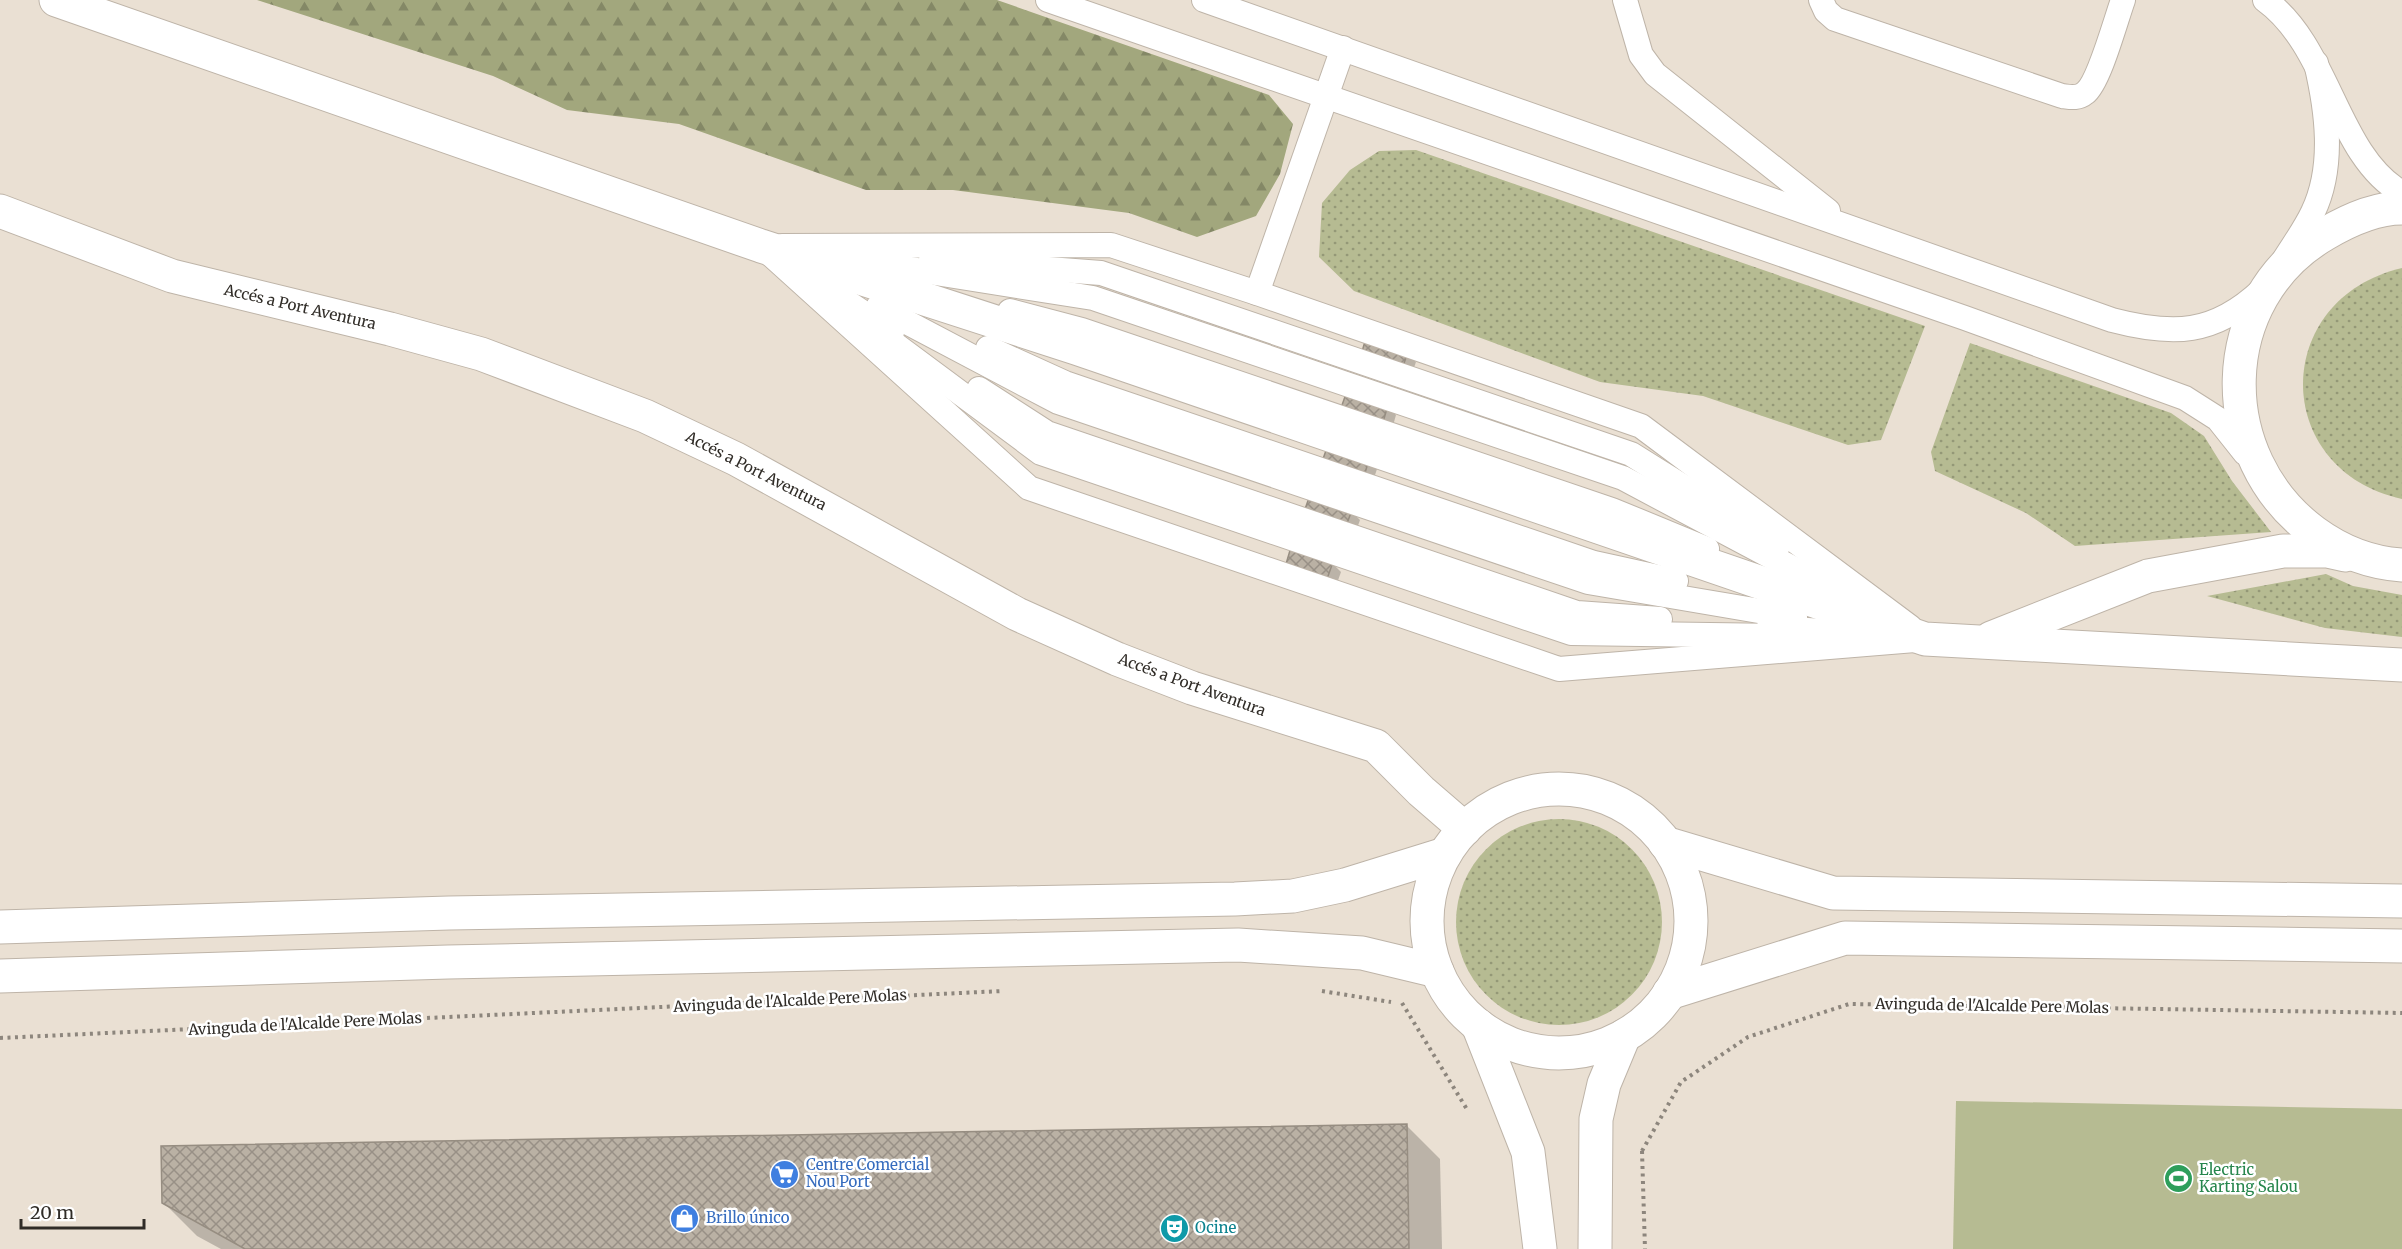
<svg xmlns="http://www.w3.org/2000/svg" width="2402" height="1249" font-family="Merriweather,serif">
  <defs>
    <pattern id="grass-dots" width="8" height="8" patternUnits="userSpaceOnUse" patternTransform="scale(1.5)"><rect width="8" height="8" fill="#b6bb92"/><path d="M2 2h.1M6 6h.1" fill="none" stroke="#949877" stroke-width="1.8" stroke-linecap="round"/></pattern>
    <pattern id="forest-firs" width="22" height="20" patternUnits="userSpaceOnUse" patternTransform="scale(1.5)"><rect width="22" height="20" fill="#a2a77d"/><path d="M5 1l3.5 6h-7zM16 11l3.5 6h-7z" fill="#848866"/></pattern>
    <pattern id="building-cross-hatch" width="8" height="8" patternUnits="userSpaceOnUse" patternTransform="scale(1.5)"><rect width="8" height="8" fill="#bab1a4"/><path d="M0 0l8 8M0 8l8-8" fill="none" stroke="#989086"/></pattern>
  </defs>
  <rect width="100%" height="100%" fill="#eae0d3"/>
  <g fill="url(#grass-dots)">
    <path d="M1416 150 1925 326 1881 440 1848 445 1703 396 1600 382 1354 291 1319 257 1322 203 1350 170 1379 151Z"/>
    <path d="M2402 268V499C2270 470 2270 299 2402 268Z"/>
    <path d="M1970 343 2171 413 2204 436 2232 481 2271 532 2075 546 2026 513 1935 471 1931 452Z"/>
    <path d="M2326 574 2353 586 2402 595V637L2325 628 2207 596Z"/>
    <circle cx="1559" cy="922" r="103"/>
  </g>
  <path fill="url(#forest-firs)" d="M257 0H997L1269 95 1293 124 1280 174 1256 216 1197 237 1129 213 953 190H866L679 124 567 110 493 76Z"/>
  <path fill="#b6bb92" d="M1956 1101 2402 1109V1249H1953Z"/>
  <g fill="#0003">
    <path d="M1367 340 1407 354 1416 362 1411 376Z"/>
    <path d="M1388 407 1396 415 1392 429 1352 416Z"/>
    <path d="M1325 459 1378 466 1373 481Z"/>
    <path d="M1351 511 1360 520 1355 534 1314 520Z"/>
    <path d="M1332 563 1341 572 1336 586 1296 573Z"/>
    <path d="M1407 1126 1440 1159 1442 1249H221L197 1236 163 1202Z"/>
  </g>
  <g fill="url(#building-cross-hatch)" stroke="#968d81" stroke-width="1.5">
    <path d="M1366 338 1408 352 1402 369 1361 355Z"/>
    <path d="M1347 391 1388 405 1383 422 1341 408Z"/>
    <path d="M1329 442 1370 456 1365 473 1323 459Z"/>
    <path d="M1310 495 1352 510 1346 526 1304 512Z"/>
    <path d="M1291 547 1333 562 1327 579 1286 564Z"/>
    <path d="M1407 1124 1409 1249H245L162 1203 161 1146Z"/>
  </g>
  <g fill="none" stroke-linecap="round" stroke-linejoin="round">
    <defs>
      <g id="service">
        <path d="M1048 0 1965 318 2185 398 2218 419 2245 453"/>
        <path d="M1204 0 2112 320C2173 336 2214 335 2262 290"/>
        <path d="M1625 0 1641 55 1655 74 1828 211"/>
        <path d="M1821 0 1826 11 1835 19 2062 96C2070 97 2078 99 2085 93 2099 83 2116 19 2123 0"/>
        <path d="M2265 0C2330 47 2336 155 2402 193"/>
        <path d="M782 246 1111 245 1257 293 1641 426 1910 627"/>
        <path d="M767 251 1029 488 1559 669 1915 640"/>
        <path d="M835 257 1093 298 1623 478 1858 603"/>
        <path d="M931 260 1101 273 1631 454 1778 546"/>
        <path d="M2284 260C2294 244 2305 229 2313 212 2335 166 2327 110 2316 63"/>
        <path d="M826 288 892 332"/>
        <path d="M1257 293 1343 48"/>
        <path d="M878 307 1058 402 1588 582 1795 617"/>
        <path d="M1010 311 1082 330 1612 510 1707 549"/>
        <path d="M874 329 1041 453 1571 633 1786 636"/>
        <path d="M988 348 1065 383 1594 563 1676 581"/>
        <path d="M979 389 1047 433 1577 613 1660 619"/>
        <path d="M1769 627 1848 633"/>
      </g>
      <g id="minor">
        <path d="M56 0 761 246 1076 348 1925 639 2402 665"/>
        <path d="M2402 208C2376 208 2347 221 2325 234 2213 299 2212 457 2314 532 2340 551 2370 563 2402 565"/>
        <path d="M1991 638 2148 576 2283 551H2327L2345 555"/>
        <path d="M1478 1025 1528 1152 1540 1249"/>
        <path d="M1595 1249 1596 1119 1604 1084 1624 1036"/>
      </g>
      <g id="tertiary">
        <path d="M0 211 172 276 390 329 481 354 645 416 736 459 1017 614 1117 659 1192 688 1376 746 1421 791 1465 829"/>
        <circle cx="1559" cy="921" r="132"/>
        <path d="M1665 843 1833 893 2402 901"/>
        <path d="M0 927 449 913 1235 899 1293 896 1345 885 1445 854"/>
        <path d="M0 976 448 962 1238 945 1362 953 1437 971"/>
        <path d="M1669 993 1845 938 2402 946"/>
      </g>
    </defs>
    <use href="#service" stroke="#beb4a8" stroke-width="26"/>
    <use href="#minor" stroke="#beb4a8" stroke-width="35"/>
    <use href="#tertiary" stroke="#beb4a8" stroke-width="35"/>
    <g stroke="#8d867d" stroke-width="4" stroke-dasharray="3 4.5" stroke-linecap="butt">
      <path d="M1322 991 1391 1002"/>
      <path d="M1402 1003 1468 1111"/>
      <path d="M0 1038 1003 991"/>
      <path d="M1642 1151 1681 1082 1748 1037 1849 1004 2402 1013"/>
      <path d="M1642 1151 1645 1249"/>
    </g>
    <use href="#service" stroke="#fff" stroke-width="24"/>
    <use href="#minor" stroke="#fff" stroke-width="33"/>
    <use href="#tertiary" stroke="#fff" stroke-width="33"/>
  </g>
  <defs>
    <symbol id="supermarket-disc" viewBox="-11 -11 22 22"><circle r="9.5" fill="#3f7fe0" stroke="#fff"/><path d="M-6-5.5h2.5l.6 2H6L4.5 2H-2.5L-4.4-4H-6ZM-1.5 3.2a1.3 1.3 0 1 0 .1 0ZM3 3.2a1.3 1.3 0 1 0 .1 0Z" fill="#fff"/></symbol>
    <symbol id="stadium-disc" viewBox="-11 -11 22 22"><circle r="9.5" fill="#2e9e5b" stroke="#fff"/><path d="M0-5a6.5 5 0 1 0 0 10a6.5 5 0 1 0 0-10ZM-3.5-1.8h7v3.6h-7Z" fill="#fff"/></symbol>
    <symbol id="shop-disc" viewBox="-11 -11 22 22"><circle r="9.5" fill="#3f7fe0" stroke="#fff"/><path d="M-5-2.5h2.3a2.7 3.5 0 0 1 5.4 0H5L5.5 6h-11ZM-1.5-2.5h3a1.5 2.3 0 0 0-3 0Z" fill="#fff"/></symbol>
    <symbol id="theatre-disc" viewBox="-11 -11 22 22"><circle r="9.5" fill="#0f9aa8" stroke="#fff"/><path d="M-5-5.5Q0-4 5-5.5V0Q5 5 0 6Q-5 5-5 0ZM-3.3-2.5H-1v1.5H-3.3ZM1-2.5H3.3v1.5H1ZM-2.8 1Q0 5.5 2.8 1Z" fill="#fff"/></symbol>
  </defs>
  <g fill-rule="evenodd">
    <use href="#supermarket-disc" x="768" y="1158" width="33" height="33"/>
    <use href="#stadium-disc" x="2162" y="1162" width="33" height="33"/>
    <use href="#shop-disc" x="668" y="1202" width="33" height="33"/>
    <use href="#theatre-disc" x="1158" y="1212" width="33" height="33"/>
  </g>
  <g text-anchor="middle" stroke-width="5" stroke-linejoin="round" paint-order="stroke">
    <g font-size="15" fill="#302c27" stroke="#fff">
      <text transform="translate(300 307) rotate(13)" y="5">Accés a Port Aventura</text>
      <text transform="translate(756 471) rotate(27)" y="5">Accés a Port Aventura</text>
      <text transform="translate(1192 685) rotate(20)" y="5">Accés a Port Aventura</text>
      <text transform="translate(790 1001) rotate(-3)" y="5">Avinguda de l'Alcalde Pere Molas</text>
      <text transform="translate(1992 1006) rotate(1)" y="5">Avinguda de l'Alcalde Pere Molas</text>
      <text transform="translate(305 1024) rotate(-3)" y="5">Avinguda de l'Alcalde Pere Molas</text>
    </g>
    <g font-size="15" fill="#366cbe" stroke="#fff" text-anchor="start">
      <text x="806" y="1170">Centre Comercial<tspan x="806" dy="17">Nou Port</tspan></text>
      <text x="706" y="1223">Brillo único</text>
    </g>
    <g font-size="15" fill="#27864d" stroke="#fff" text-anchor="start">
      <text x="2199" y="1175">Electric<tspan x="2199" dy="17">Karting Salou</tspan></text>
    </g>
    <g font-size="15" fill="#0d838f" stroke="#fff" text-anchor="start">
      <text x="1195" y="1233">Ocine</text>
    </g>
  </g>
  <path d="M21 1219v9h123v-9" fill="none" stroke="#302c27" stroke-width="3"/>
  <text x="30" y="1219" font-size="18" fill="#302c27" stroke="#ffffff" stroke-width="4.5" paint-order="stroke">20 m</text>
</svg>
